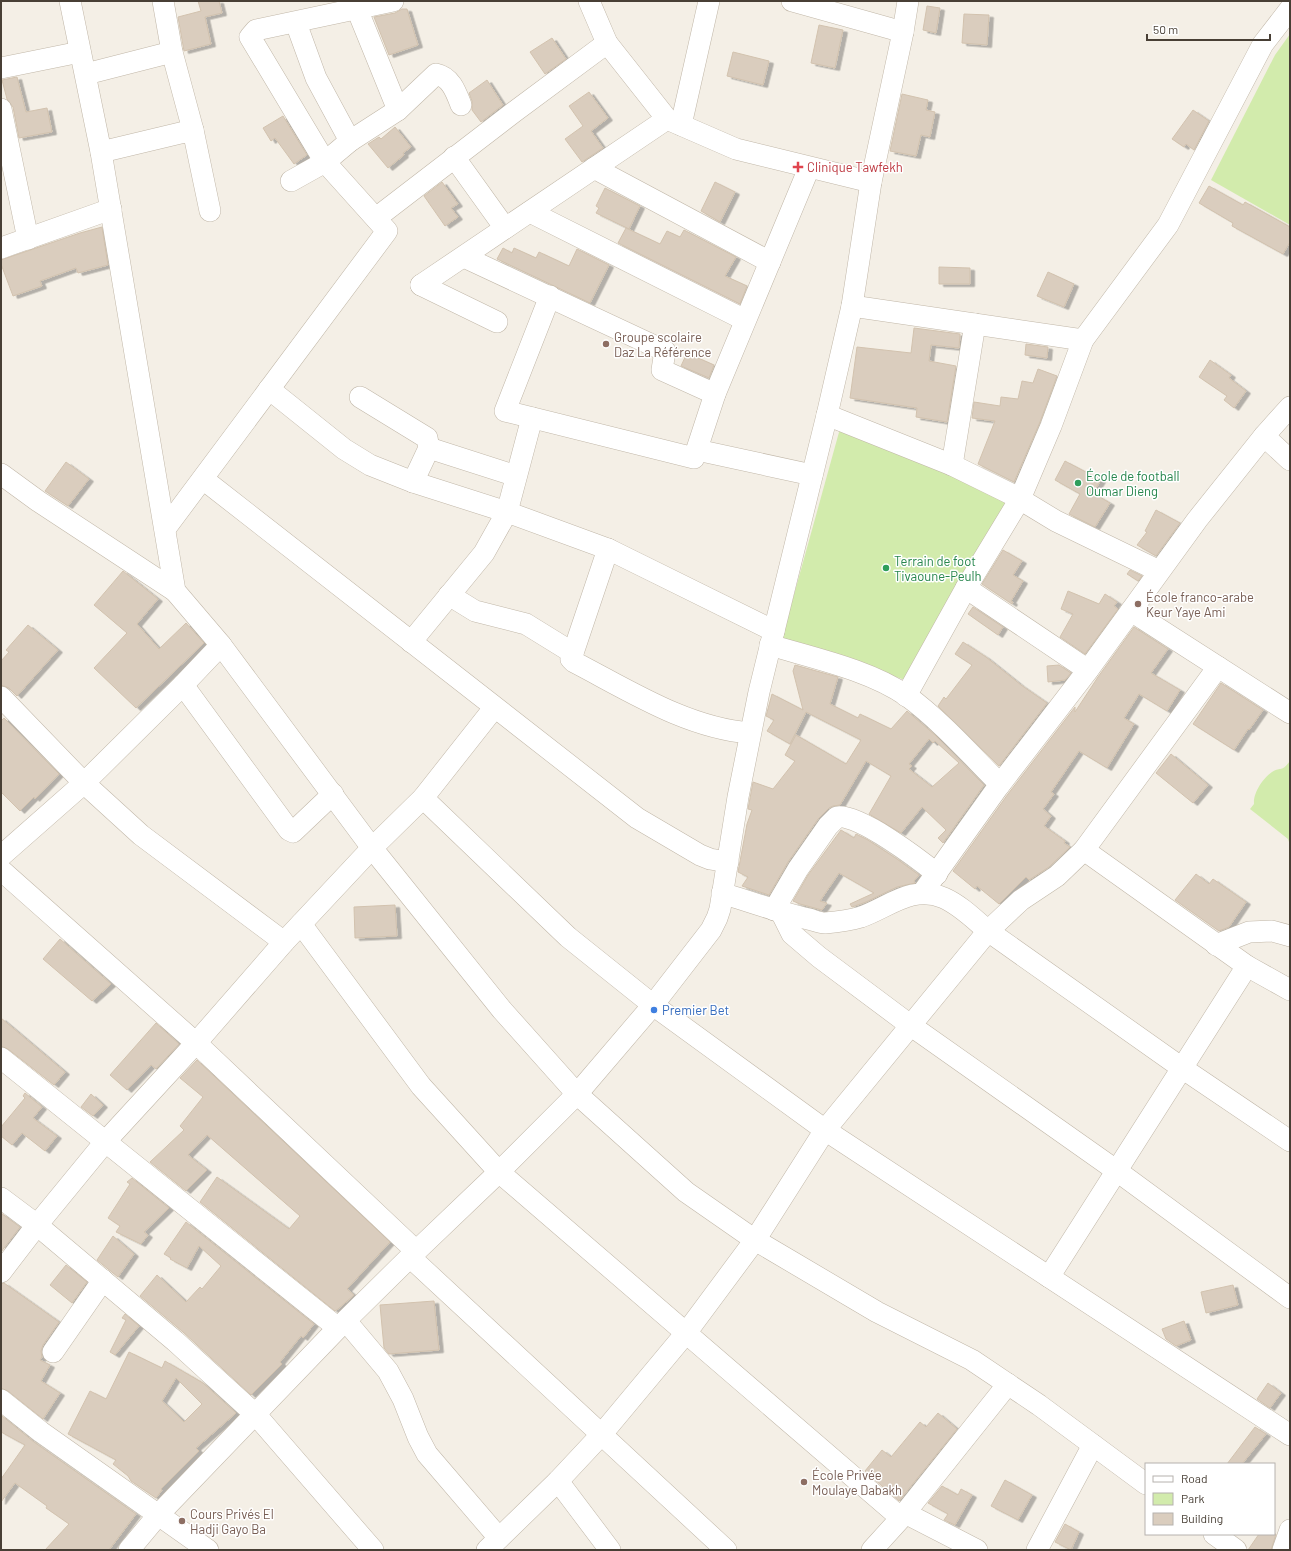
<svg xmlns="http://www.w3.org/2000/svg" width="1291" height="1551" font-family="Barlow,sans-serif">
  <defs>
    <filter id="shadow"><feDropShadow dx="4.5" dy="2.5" stdDeviation="0" flood-color="#0004"/></filter>
  </defs>
  <rect width="100%" height="100%" fill="#f4efe6"/>
  <g fill="#d2ebac">
    <path d="M1290 34V225L1211 180 1275 55Z"/>
    <path d="M841 425 1010 499 905 680 782 638Z"/>
    <path d="M1290 761V845L1288 839 1250 809 1254 804C1253 793 1263 778 1272 772 1282 766 1281 773 1290 761Z"/>
  </g>
  <g fill="#dacdbe" stroke="#d2c2ae" fill-rule="evenodd" filter="url(#shadow)">
    <path d="M198 1H219L222 13 205 17 211 44 184 51 178 17 201 11Z"/>
    <path d="M927 6 940 8 936 33 923 30Z"/>
    <path d="M402 9H407L418 45 389 55 374 17 395 13Z"/>
    <path d="M964 14 989 15 987 45 962 43Z"/>
    <path d="M819 25 843 30 835 68 811 63Z"/>
    <path d="M552 38 566 59 545 74 530 52Z"/>
    <path d="M733 52 769 61 763 85 727 76Z"/>
    <path d="M17 77 26 112 47 108 52 132 19 138 13 107 7 99 2 80Z"/>
    <path d="M487 80 503 105 481 122 472 110V101L469 93Z"/>
    <path d="M589 92 608 118 591 131 603 148 582 162 565 139 583 126 569 106Z"/>
    <path d="M902 94 928 100 926 110 935 112 930 137 921 135 916 156 890 151Z"/>
    <path d="M1193 110 1209 121 1194 150 1186 144 1184 147 1172 139Z"/>
    <path d="M283 116 307 155 294 164 275 138 271 141 263 128Z"/>
    <path d="M395 127 411 147 403 153 404 155 388 168 368 144 379 137 381 139Z"/>
    <path d="M442 182 458 204 451 208 458 217 445 226 424 196Z"/>
    <path d="M715 182 735 192 720 222 701 211Z"/>
    <path d="M1209 186 1243 205 1245 202 1290 227V242L1283 254 1232 226 1233 223 1199 203Z"/>
    <path d="M605 188 640 206 629 229 596 213 599 208 596 206Z"/>
    <path d="M102 227 108 265 78 273 76 268 40 281 42 286 13 296 1 264V260L80 233Z"/>
    <path d="M626 228 660 244 667 231 680 237 684 230 736 257 725 276 747 286 740 304 618 243Z"/>
    <path d="M503 248 512 253 514 248 536 258 539 252 569 266 577 249 609 265 590 303 497 259Z"/>
    <path d="M939 267 970 268V284H939Z"/>
    <path d="M1048 272 1074 284 1064 307 1037 296Z"/>
    <path d="M914 328 960 334 959 348 931 345 929 361 956 366 947 422 916 417 917 408 850 398 857 347 911 353Z"/>
    <path d="M1026 344 1048 347 1047 358 1025 355Z"/>
    <path d="M687 353 714 365 709 378 681 366Z"/>
    <path d="M1210 360 1231 375 1229 378 1246 391 1234 408 1224 400 1227 396 1199 377Z"/>
    <path d="M1038 369 1057 376 1040 422 1014 482 978 464 995 421 972 418 974 402 1000 406 1001 397 1018 399 1022 381 1033 383Z"/>
    <path d="M1065 461 1101 480 1093 493 1110 503 1095 527 1069 514 1080 494 1055 480Z"/>
    <path d="M66 462 89 479 68 506 45 491Z"/>
    <path d="M1156 510 1180 523 1156 556 1137 545 1147 532 1145 531Z"/>
    <path d="M1003 550 1022 561 1013 575 1023 581 1011 601 1013 602 1012 604 982 584Z"/>
    <path d="M1130 570 1142 576 1138 581 1127 574Z"/>
    <path d="M123 571 158 599 137 624 159 649 186 623 204 643 136 708 94 668 127 633 94 605Z"/>
    <path d="M1068 591 1099 604 1105 594 1117 602 1114 606 1118 609 1085 654 1060 637 1073 614 1061 609Z"/>
    <path d="M973 607 1003 627 998 635 968 614Z"/>
    <path d="M28 625 58 650 17 696 9 688 1 685V661L9 652 6 650Z"/>
    <path d="M1134 627 1168 649 1151 673 1180 690 1167 711 1139 694 1124 718 1134 724 1107 768 1079 751 1051 792 1054 794 1043 809 1051 816 1044 826 1065 841 1064 843 1070 847 1049 867 1029 880 1026 877 999 904 977 886 975 889 953 871 1008 794 1075 707V712L1098 677Z"/>
    <path d="M963 642 986 657 1021 685 1047 703 999 766 938 706 944 697 946 699 972 665 955 654Z"/>
    <path d="M795 665 838 677 830 704 858 718 860 714 891 729 907 711 935 735 984 785 943 843 938 838 946 830 922 807 901 833 869 814 891 776 866 761 840 805 833 806 829 808 818 819 788 862 769 895 742 886 748 877 738 872 747 824 752 810 748 809 753 782 773 789 795 761 785 755 796 735 846 764 861 740 806 712 790 744 767 731 774 720 766 716 772 694 803 710 793 671ZM929 739 933 743 935 741 959 763 932 787 909 769 912 766 909 764Z"/>
    <path d="M1059 665 1071 673 1065 680 1048 682 1047 666Z"/>
    <path d="M1221 683 1263 710 1249 730 1248 729 1234 750 1193 724Z"/>
    <path d="M4 718 59 774 35 799 34 797 20 811 1 792V721Z"/>
    <path d="M1171 754 1208 785 1193 803 1156 773Z"/>
    <path d="M841 830 854 838 856 834 868 840 897 859 919 875 914 881 915 883 897 887 866 902 852 907 850 904 874 893 839 873 820 901 827 903 822 910 800 904 793 901 808 875Z"/>
    <path d="M1196 874 1209 884 1213 879 1246 902 1229 927 1219 931 1175 900Z"/>
    <path d="M395 905 397 936 355 938 354 907Z"/>
    <path d="M60 939 111 984 92 1001 43 959Z"/>
    <path d="M1 1018 65 1072 54 1085 8 1049 1 1046Z"/>
    <path d="M156 1023 179 1044 156 1069 151 1065 127 1090 110 1075Z"/>
    <path d="M197 1060 390 1242 347 1289 354 1295 338 1309 335 1311 200 1202 217 1177 289 1229 300 1216 207 1135 188 1155 207 1170 186 1191 150 1162 184 1130 180 1126 203 1097 180 1078Z"/>
    <path d="M25 1093 42 1107 33 1118 57 1136 45 1151 22 1133 12 1145 1 1136V1127L25 1098 23 1096Z"/>
    <path d="M91 1094 103 1105 93 1116 81 1107Z"/>
    <path d="M132 1178 169 1208 144 1232 148 1235 141 1244 116 1232 120 1226 108 1218 130 1184 127 1182Z"/>
    <path d="M1 1213 20 1227 1 1252Z"/>
    <path d="M186 1222 314 1324 303 1338 301 1336 280 1362 282 1364 251 1395 183 1332 140 1296 157 1275 186 1302 200 1287 202 1289 221 1266 199 1246 187 1268 170 1259 171 1258 164 1254Z"/>
    <path d="M113 1236 134 1254 118 1277 97 1260Z"/>
    <path d="M66 1265 87 1282 72 1303 50 1285Z"/>
    <path d="M4 1283 59 1322 43 1345 41 1351 42 1357 40 1360 50 1365 41 1381 60 1393 43 1419 8 1391 1 1388V1284Z"/>
    <path d="M1233 1285 1238 1305 1206 1313 1201 1292Z"/>
    <path d="M434 1301 439 1350 389 1354 384 1348 380 1305Z"/>
    <path d="M125 1314 139 1326 115 1355 110 1352 126 1320 122 1318Z"/>
    <path d="M1184 1321 1191 1340 1176 1346 1166 1339 1162 1329Z"/>
    <path d="M129 1352 162 1368 165 1361 203 1383 236 1413 196 1448 199 1451 161 1489 162 1490 156 1498 131 1481 128 1476 113 1464 116 1460 68 1434 90 1391 106 1399ZM176 1378 202 1404 184 1422 162 1401Z"/>
    <path d="M1268 1383 1281 1393 1270 1408 1257 1399Z"/>
    <path d="M938 1413 957 1429 899 1501 865 1471 882 1450 891 1457 920 1422 926 1427Z"/>
    <path d="M1 1415 34 1442 136 1514 109 1550H45L69 1524 46 1508 47 1506 15 1483 1 1502V1479L25 1445 1 1432Z"/>
    <path d="M1255 1427 1266 1434 1242 1464H1227Z"/>
    <path d="M1005 1480 1032 1495 1018 1520 991 1506Z"/>
    <path d="M942 1486 958 1495 961 1489 972 1495 955 1525 944 1520 948 1514 928 1503Z"/>
    <path d="M1065 1524 1079 1532 1071 1550 1055 1542Z"/>
    <path d="M1259 1534H1276L1271 1550H1248Z"/>
  </g>
  <g fill="none" stroke-linecap="round" stroke-linejoin="round">
    <defs>
      <g id="minor">
        <path d="M70 1 101 152 175 591 221 645 372 848 502 1010 577 1094 686 1192 755 1240 877 1312 972 1360 1039 1405 1146 1484"/>
        <path d="M163 1 172 52 193 130"/>
        <path d="M589 1 607 43 667 119 736 149 871 182"/>
        <path d="M792 1 903 32"/>
        <path d="M357 9 398 110"/>
        <path d="M296 23 316 78 350 141"/>
        <path d="M1 68 80 52"/>
        <path d="M86 74 172 52"/>
        <path d="M1 109 28 239"/>
        <path d="M681 125 709 1"/>
        <path d="M101 152 193 130 210 211"/>
        <path d="M454 157 505 228"/>
        <path d="M594 168 770 262"/>
        <path d="M291 181 325 162 350 141 398 110 436 74C451 77 456 92 461 105"/>
        <path d="M530 212 745 320"/>
        <path d="M376 218 514 112 607 43"/>
        <path d="M1 248 111 209"/>
        <path d="M464 257 665 351 662 370 715 394"/>
        <path d="M421 285 667 119"/>
        <path d="M421 285 497 322"/>
        <path d="M550 296 505 411 694 458 715 394 809 168"/>
        <path d="M852 306 1083 340"/>
        <path d="M269 389 344 449 370 465 413 482 507 512 608 549 774 631"/>
        <path d="M360 397 427 438 429 448 413 482"/>
        <path d="M827 415 952 465 1013 495 1056 521 1159 571"/>
        <path d="M1264 436 1290 460"/>
        <path d="M429 448 516 476"/>
        <path d="M697 450 812 475"/>
        <path d="M952 465 975 324"/>
        <path d="M1 474 38 501 175 591"/>
        <path d="M203 479 637 818 700 855 710 859 728 862"/>
        <path d="M165 529 387 231 325 162 250 37 256 30 393 1"/>
        <path d="M608 549 573 653 571 659 574 662C630 691 687 728 750 733"/>
        <path d="M966 588 1088 670"/>
        <path d="M449 595 475 611 526 624 573 653"/>
        <path d="M1131 611 1290 713"/>
        <path d="M411 642 484 553 507 512 532 418"/>
        <path d="M770 645C813 658 870 670 907 696 940 720 971 755 1000 784"/>
        <path d="M183 685 289 830 293 832 333 794"/>
        <path d="M906 696 966 588 1020 499 1051 426 1083 340 1168 225 1263 44 1290 9"/>
        <path d="M1 697 84 783 141 835 284 942"/>
        <path d="M423 798 568 937 653 1005 825 1130 1290 1435"/>
        <path d="M1084 850 1247 966 1290 990"/>
        <path d="M1 856 84 783 183 685 221 645"/>
        <path d="M1 870 196 1043 416 1251"/>
        <path d="M923 892 998 787 1088 670 1197 520 1264 436 1290 407"/>
        <path d="M722 893C750 902 776 911 804 918 811 919 819 923 825 923 836 922 851 920 861 917 889 907 913 884 944 898 960 905 974 919 988 931L1182 1068 1290 1141"/>
        <path d="M774 910 798 869 828 826 837 817C858 813 920 860 937 874"/>
        <path d="M781 912 792 934 819 957 910 1025 1117 1171 1290 1298"/>
        <path d="M301 924 421 1086 499 1172 901 1518"/>
        <path d="M1216 945 1249 932 1272 931 1290 936"/>
        <path d="M1 1058 338 1328"/>
        <path d="M1 1198 37 1225 175 1341 256 1415 373 1550"/>
        <path d="M410 1257 726 1550"/>
        <path d="M1 1272 37 1225 105 1142 196 1043 284 942 372 848 423 798 494 708"/>
        <path d="M1049 1277 1247 966"/>
        <path d="M346 1321 388 1371 403 1399 418 1437 427 1454 499 1538"/>
        <path d="M53 1352 103 1280"/>
        <path d="M1 1400 41 1432 208 1550"/>
        <path d="M558 1481 610 1550"/>
        <path d="M905 1513 977 1550"/>
        <path d="M1214 1534 1236 1550"/>
        <path d="M129 1550 159 1514 338 1328 410 1257 499 1172 577 1094 653 1005 711 930 717 918 720 909 738 797 759 692 827 415 852 306 871 182 903 32 908 1"/>
        <path d="M487 1550 558 1481 601 1435 686 1333 755 1240 825 1130 988 931 1021 900 1057 876 1084 850 1218 667"/>
        <path d="M872 1550 901 1518 1008 1384"/>
        <path d="M1037 1550 1093 1445"/>
        <path d="M1283 1550 1290 1530"/>
      </g>
    </defs>
    <use href="#minor" stroke="#c1b7a8" stroke-width="22"/>
    <use href="#minor" stroke="#fff" stroke-width="21"/>
  </g>
  <path fill="#e0444e" stroke="#fff" stroke-width="1.5" d="M796 161h4v4h4v4h-4v4h-4v-4h-4v-4h4z"/>
  <g fill="#8d6e63" stroke="#fff" stroke-width="1.5">
    <circle cx="606" cy="344" r="4"/>
    <circle cx="1138" cy="604" r="4"/>
    <circle cx="804" cy="1482" r="4"/>
    <circle cx="182" cy="1521" r="4"/>
  </g>
  <g fill="#2e9e5b" stroke="#fff" stroke-width="1.5">
    <circle cx="1078" cy="483" r="4"/>
    <circle cx="886" cy="568" r="4"/>
  </g>
  <circle fill="#3f7fe0" stroke="#fff" stroke-width="1.5" cx="654" cy="1010" r="4"/>
  <g text-anchor="middle" stroke-width="3" stroke-linejoin="round" paint-order="stroke">
    <g font-size="13" fill="#be3a42" stroke="#fff" text-anchor="start">
      <text x="807" y="172">Clinique Tawfekh</text>
    </g>
    <g font-size="13" fill="#785e54" stroke="#fff" text-anchor="start">
      <text x="614" y="342">Groupe scolaire<tspan x="614" dy="15">Daz La Référence</tspan></text>
      <text x="1146" y="602">École franco-arabe<tspan x="1146" dy="15">Keur Yaye Ami</tspan></text>
      <text x="812" y="1480">École Privée<tspan x="812" dy="15">Moulaye Dabakh</tspan></text>
      <text x="190" y="1519">Cours Privés El<tspan x="190" dy="15">Hadji Gayo Ba</tspan></text>
    </g>
    <g font-size="13" fill="#27864d" stroke="#fff" text-anchor="start">
      <text x="1086" y="481">École de football<tspan x="1086" dy="15">Oumar Dieng</tspan></text>
      <text x="894" y="566">Terrain de foot<tspan x="894" dy="15">Tivaoune-Peulh</tspan></text>
    </g>
    <g font-size="13" fill="#366cbe" stroke="#fff" text-anchor="start">
      <text x="662" y="1015">Premier Bet</text>
    </g>
  </g>
  <rect width="1291" height="1551" fill="none" stroke="#483f35" stroke-width="4"/>
  <rect x="1145" y="1463" width="130" height="72" fill="#ffffff" stroke="#b6b2ae"/>
  <rect x="1153" y="1476" width="20" height="6" fill="#ffffff" stroke="#b6b2ae"/>
  <text x="1181" y="1483" font-size="12" fill="#483f35">Road</text>
  <rect x="1153" y="1493" width="20" height="12" fill="#d2ebac" stroke="#b6b2ae"/>
  <text x="1181" y="1503" font-size="12" fill="#483f35">Park</text>
  <rect x="1153" y="1513" width="20" height="12" fill="#dacdbe" stroke="#b6b2ae"/>
  <text x="1181" y="1523" font-size="12" fill="#483f35">Building</text>
  <path d="M1147 34v6h123v-6" fill="none" stroke="#483f35" stroke-width="2"/>
  <text x="1153" y="34" font-size="12" fill="#483f35" stroke="#ffffff" stroke-width="3" paint-order="stroke">50 m</text>
</svg>
